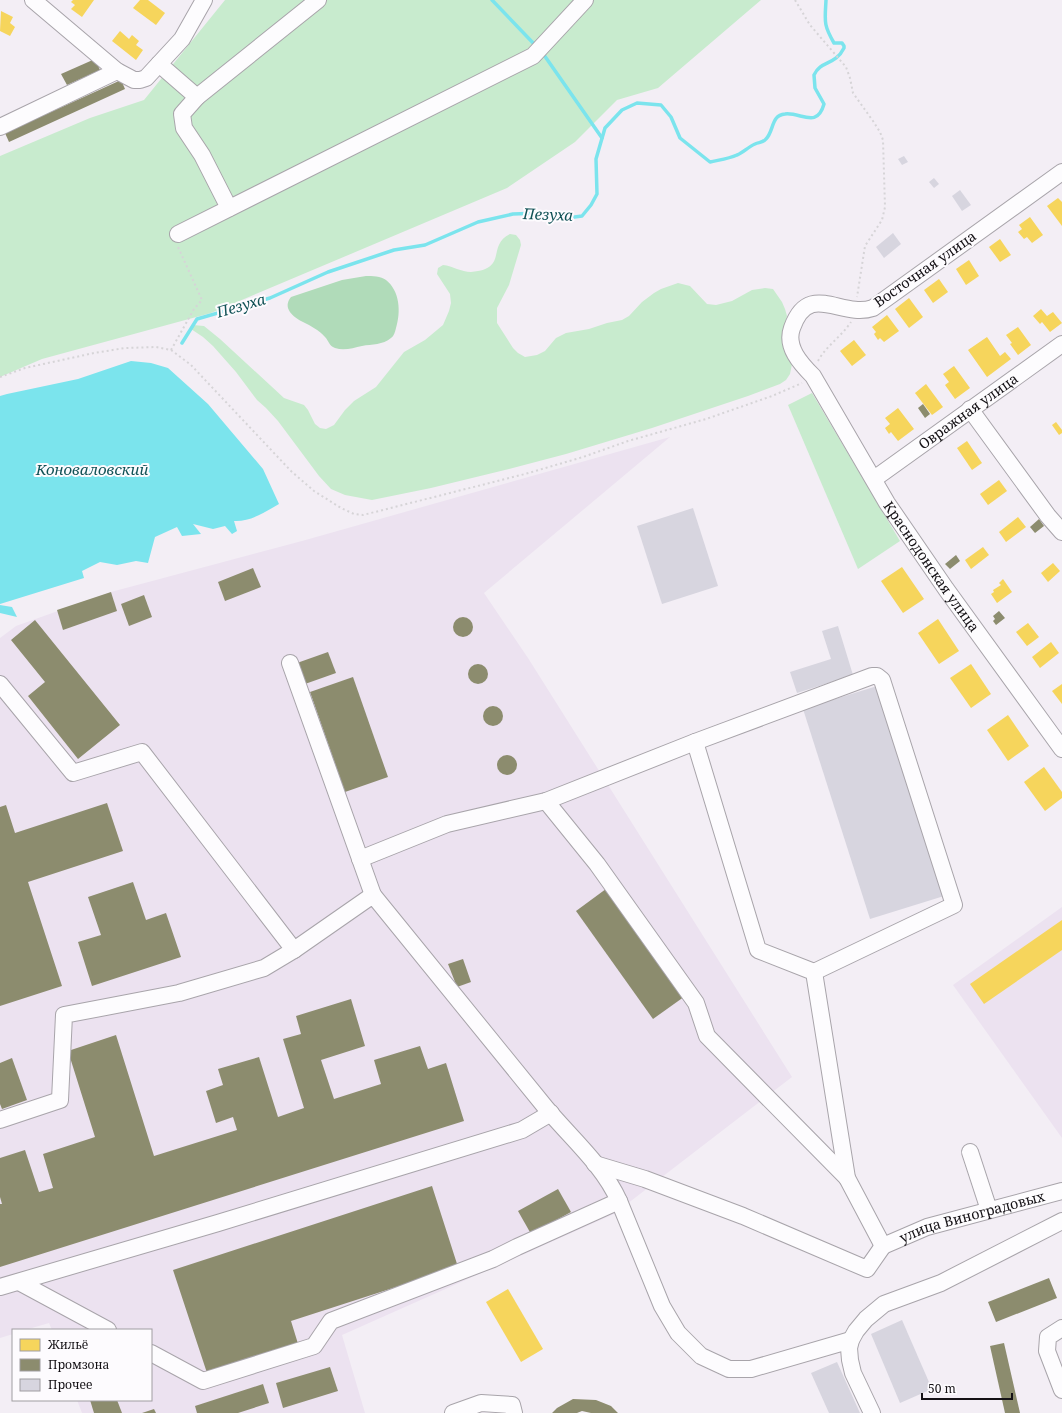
<svg xmlns="http://www.w3.org/2000/svg" width="1062" height="1413" font-family="'Noto Serif',serif">
  <rect width="100%" height="100%" fill="#f3eef5"/>
  <g fill="#ece2f0">
    <path d="M670 437 484 593 528 658 792 1077 614 1214 342 1335 365 1413H82L77 1400H151V1330H52L49 1323 25 1330H13V1334L0 1338V638L16 626 111 592 302 541Z"/>
    <path d="M1062 907V1138L953 985Z"/>
  </g>
  <g fill="#c8ebce">
    <path d="M225 0H761L658 88 617 100 575 142 507 188 211 313 42 359 0 377V156L90 118 144 100Z"/>
    <path d="M510 234 516 235 520 240 521 245 509 285 497 308V323L513 348 518 353 525 357 537 355 545 351 556 338 566 333 589 329 607 323 622 320 629 316 642 302 654 293 661 289 678 283 690 286 707 304 716 305 732 301 752 290 765 288 773 289 782 302 785 309 787 316 782 337 785 351 792 364 790 374 786 380 780 384 748 396 652 428 566 454 509 469 431 488 372 500 345 495 331 489 319 476 278 421 266 408 257 400 236 372 213 346 203 337 191 329 193 325 204 326 220 339 284 398 304 405 308 410 315 424 320 428 326 429 334 425 345 410 354 401 376 387 404 352 425 340 443 325 449 311 451 303 450 294 437 274 438 268 443 265C453 266 461 272 471 272 509 269 486 246 510 234Z"/>
    <path d="M812 393 900 541 858 569 788 405Z"/>
  </g>
  <path fill="#b0dbb9" d="M366 276C372 276 381 276 386 280 400 291 401 312 396 328 395 332 394 336 391 338 383 345 372 344 362 346 353 348 344 351 335 348 329 346 329 341 325 337 319 330 311 326 303 322 293 317 282 308 291 297L342 280Z"/>
  <g fill="#7be4ed">
    <path d="M131 361 151 363 168 368 208 404 263 469 279 504C265 512 250 522 234 521L237 531 232 534 225 526 213 529 193 524 201 534 182 536 177 527 155 537 148 563 136 561 117 565 100 562 82 571 84 578 0 604V396L7 394 78 379Z"/>
    <path d="M0 605 12 607 17 617 0 613Z"/>
  </g>
  <g fill="#f6d55c">
    <path d="M73 0H94L82 17 71 9 75 5 71 2Z"/>
    <path d="M140 0H148L165 13 156 25 133 8Z"/>
    <path d="M1 11 13 17 10 23 15 27 10 36 0 31Z"/>
    <path d="M120 31 129 39 132 35 139 41 136 45 143 50 136 60 112 41Z"/>
    <path d="M1058 198 1062 202V226L1047 206Z"/>
    <path d="M1030 217 1043 235 1032 243 1027 237 1024 239 1018 232 1022 229 1019 225Z"/>
    <path d="M1000 239 1011 255 1000 262 989 247Z"/>
    <path d="M969 260 979 276 966 285 956 269Z"/>
    <path d="M939 279 948 292 933 303 924 290Z"/>
    <path d="M909 298 923 317 909 328 895 309Z"/>
    <path d="M1041 309 1047 316 1053 312 1062 323 1050 332 1042 322 1040 324 1033 316Z"/>
    <path d="M887 315 899 331 884 342 880 338 878 340 874 334 876 332 872 327Z"/>
    <path d="M1018 327 1031 345 1018 355 1010 344 1012 343 1006 335Z"/>
    <path d="M987 337 1000 356 1005 352 1011 359 987 377 968 350Z"/>
    <path d="M854 340 866 355 852 366 840 351Z"/>
    <path d="M954 366 970 388 955 399 945 385 949 382 943 374Z"/>
    <path d="M926 384 943 407 932 415 915 393Z"/>
    <path d="M898 408 914 429 898 441 891 432 889 434 885 428 890 424 885 418Z"/>
    <path d="M1056 422 1062 430V433L1059 435 1052 425Z"/>
    <path d="M967 441 982 463 972 470 957 448Z"/>
    <path d="M999 480 1007 491 988 505 980 494Z"/>
    <path d="M1018 517 1026 527 1006 542 999 532Z"/>
    <path d="M983 547 989 555 971 569 965 560Z"/>
    <path d="M1053 563 1060 571 1048 582 1041 573Z"/>
    <path d="M902 567 924 599 903 613 881 581Z"/>
    <path d="M1003 579 1012 592 997 603 991 594 994 592 993 590 1001 585 999 583Z"/>
    <path d="M938 619 959 651 939 664 918 633Z"/>
    <path d="M1028 623 1039 637 1027 646 1016 632Z"/>
    <path d="M1051 642 1059 653 1040 668 1032 657Z"/>
    <path d="M971 664 991 694 971 708 950 678Z"/>
    <path d="M1062 684V704L1052 691Z"/>
    <path d="M1008 715 1029 746 1008 761 987 730Z"/>
    <path d="M1044 767 1062 792V798L1045 811 1024 782Z"/>
    <path d="M1062 920V950L984 1004 970 984Z"/>
    <path d="M508 1289 543 1349 521 1362 486 1302Z"/>
  </g>
  <g fill="#8c8c6e">
    <path d="M95 59 100 70 67 85 61 74Z"/>
    <path d="M121 80 125 89 9 142 5 133Z"/>
    <path d="M923 404 930 414 925 418 918 408Z"/>
    <path d="M1039 519 1044 526 1035 533 1030 527Z"/>
    <path d="M956 555 960 561 950 569 945 564Z"/>
    <path d="M253 568 261 587 225 601 218 582Z"/>
    <path d="M111 592 117 611 63 630 57 610Z"/>
    <path d="M144 595 152 617 129 626 121 604Z"/>
    <path d="M999 611 1005 618 996 625 993 621 995 619 993 616Z"/>
    <circle cx="463" cy="627" r="10"/>
    <path d="M35 620 120 725 78 759 28 696 45 682 11 640Z"/>
    <path d="M328 652 336 673 305 684 297 663Z"/>
    <circle cx="478" cy="674" r="10"/>
    <path d="M353 677 388 777 345 792 310 692Z"/>
    <circle cx="493" cy="716" r="10"/>
    <circle cx="507" cy="765" r="10"/>
    <path d="M107 803 123 851 28 882 62 986 0 1006V807L6 805 15 833Z"/>
    <path d="M133 882 146 920 166 913 181 957 92 986 78 942 101 935 88 897Z"/>
    <path d="M610 886 688 994 653 1019 576 911Z"/>
    <path d="M463 959 471 982 457 987 448 964Z"/>
    <path d="M351 999 365 1046 321 1060 334 1099 381 1084 374 1060 420 1046 428 1069 446 1063 464 1121 0 1267V1204H2L0 1197V1158L25 1150 39 1192 53 1188 43 1154 95 1137 68 1051 116 1035 154 1156 237 1130 233 1117 216 1123 206 1091 223 1085 218 1069 259 1057 278 1117 304 1108 283 1039 301 1034 296 1016Z"/>
    <path d="M12 1058 27 1100 2 1109 0 1104V1063Z"/>
    <path d="M432 1186 458 1267 291 1321 299 1347 208 1376 173 1270Z"/>
    <path d="M558 1189 571 1212 531 1234 518 1211Z"/>
    <path d="M1049 1278 1057 1298 996 1322 988 1302Z"/>
    <path d="M1004 1343 1020 1413H1005L990 1346Z"/>
    <path d="M330 1367 338 1391 283 1408 276 1383Z"/>
    <path d="M263 1384 269 1403 238 1413H197L195 1406Z"/>
    <path d="M573 1399 596 1400 611 1406 618 1413H591L582 1411 577 1413H552L557 1408Z"/>
    <path d="M90 1400H117L122 1413H94Z"/>
    <path d="M154 1409 156 1413H142Z"/>
  </g>
  <g fill="none" stroke-linecap="round" stroke-linejoin="round">
    <g stroke="#7be4ed" stroke-width="3.5">
      <path d="M492 0 536 46"/>
      <path d="M544 55 602 138"/>
      <path d="M182 343 197 319 270 298 328 272 394 250 425 245 478 222 513 214 541 213 553 216 567 218 582 216 591 205 597 194 596 159 605 128 622 110 637 103 661 105 671 117 680 138 710 162C718 160 728 159 737 155 743 153 748 147 755 144 759 142 763 143 766 139 774 131 771 115 785 114 801 112 817 129 824 104L815 88 814 75C821 60 835 66 844 48V46L842 43H834C823 24 825 21 826 0"/>
    </g>
  </g>
  <g fill="#d7d5df">
    <path d="M904 156 908 162 902 165 898 159Z"/>
    <path d="M934 178 939 184 934 188 929 182Z"/>
    <path d="M960 190 971 205 962 211 952 196Z"/>
    <path d="M893 233 901 244 884 258 876 247Z"/>
    <path d="M693 508 718 586 662 604 637 526Z"/>
    <path d="M838 626 853 675 797 693 790 672 831 659 822 631Z"/>
    <path d="M877 686 944 896 870 919 803 709Z"/>
    <path d="M902 1320 932 1389 900 1403 871 1334Z"/>
    <path d="M837 1362 860 1413H829L811 1373Z"/>
  </g>
  <g fill="none" stroke-linecap="round" stroke-linejoin="round">
    <defs>
      <g id="minor">
        <path d="M33 0 117 71 134 80H140L146 78 182 39 204 0"/>
        <path d="M159 64 197 97 182 114 184 128 202 155 229 208"/>
        <path d="M197 97 318 0"/>
        <path d="M0 127 117 71"/>
        <path id="s1" d="M1062 172 873 308C841 319 809 280 792 328 785 347 801 364 813 376L887 503 946 589 1062 749"/>
        <path d="M178 234 533 56 585 0"/>
        <path d="M970 409 1048 516 1062 532"/>
        <path id="s2" d="M874 479 1062 344"/>
        <path d="M290 663 373 895"/>
        <path d="M0 684 73 773 142 752 294 950"/>
        <path d="M695 742 758 950 814 972 847 1178 883 1246"/>
        <path d="M546 801 597 864 696 1003 707 1036 847 1178"/>
        <path d="M360 859 447 824 546 801 695 742 872 676H877L882 680 954 905 814 972"/>
        <path d="M0 1120 60 1100 64 1015 179 993 264 968 294 950 373 895C431 966 489 1037 546 1108 571 1138 603 1165 619 1201L517 1247 493 1259 331 1321 314 1346 203 1381 151 1353"/>
        <path d="M970 1152 989 1210"/>
        <path d="M595 1164 645 1179 743 1216 867 1269 883 1246"/>
        <path d="M619 1201 662 1306 678 1333 701 1356 729 1369H751L851 1340"/>
        <path id="s3" d="M883 1246 927 1227 1062 1191"/>
        <path d="M19 1282 108 1330"/>
        <path d="M0 1287 218 1223 522 1130 551 1113"/>
        <path d="M1062 1328 1048 1337 1047 1351 1062 1390"/>
        <path d="M453 1413 481 1403 512 1405 514 1413"/>
        <path d="M872 1413 853 1373 850 1360 849 1348 851 1340 856 1331 866 1319 884 1304 941 1283 1062 1221"/>
      </g>
    </defs>
    <use href="#minor" stroke="#a8a4aa" stroke-width="18"/>
    <g stroke="#d6d4d7" stroke-width="2" stroke-dasharray="2 3" stroke-linecap="butt">
      <path d="M795 0 810 25 846 67 850 78 853 93 873 121 880 132 883 140 885 207 882 220 865 246 857 297"/>
      <path d="M171 350 194 309 202 300 178 247"/>
      <path d="M818 361C826 346 841 337 851 322"/>
      <path d="M0 377 25 368 94 353 125 348 156 347 171 350 191 365 291 471 314 491 341 508 354 514 363 515 525 474 583 457 628 441 706 419 772 396 802 383"/>
    </g>
    <use href="#minor" stroke="#fdfcfe" stroke-width="16"/>
  </g>
  <g text-anchor="middle" stroke-width="4" stroke-linejoin="round" paint-order="stroke">
    <g font-size="14" fill="#141115" stroke="#fdfbfe">
      <text transform="translate(925 269) rotate(-35)" y="5">Восточная улица</text>
      <text dy="5" stroke="none"><textPath href="#s2" startOffset="116">Овражная улица</textPath></text>
      <text dy="5" stroke="none"><textPath href="#s1" startOffset="607">Краснодонская улица</textPath></text>
      <text dy="5" stroke="none"><textPath href="#s3" startOffset="94">улица Виноградовых</textPath></text>
    </g>
    <g font-size="15" font-style="italic" fill="#115256" stroke="#fdfbfe">
      <text transform="translate(548 215) rotate(2)" y="5">Пезуха</text>
      <text transform="translate(241 306) rotate(-16)" y="5">Пезуха</text>
      <text x="92" y="475">Коноваловский</text>
    </g>
  </g>
  <rect x="12" y="1329" width="140" height="72" fill="#fdfbfe" stroke="#a09da1"/>
  <rect x="20" y="1339" width="20" height="12" fill="#f6d55c" stroke="#a09da1"/>
  <text x="48" y="1349" font-size="12" fill="#141115">Жильё</text>
  <rect x="20" y="1359" width="20" height="12" fill="#8c8c6e" stroke="#a09da1"/>
  <text x="48" y="1369" font-size="12" fill="#141115">Промзона</text>
  <rect x="20" y="1379" width="20" height="12" fill="#d7d5df" stroke="#a09da1"/>
  <text x="48" y="1389" font-size="12" fill="#141115">Прочее</text>
  <path d="M922 1393v6h90v-6" fill="none" stroke="#141115" stroke-width="2"/>
  <text x="928" y="1393" font-size="12" fill="#141115" stroke="#fdfbfe" stroke-width="3" paint-order="stroke">50 m</text>
</svg>
